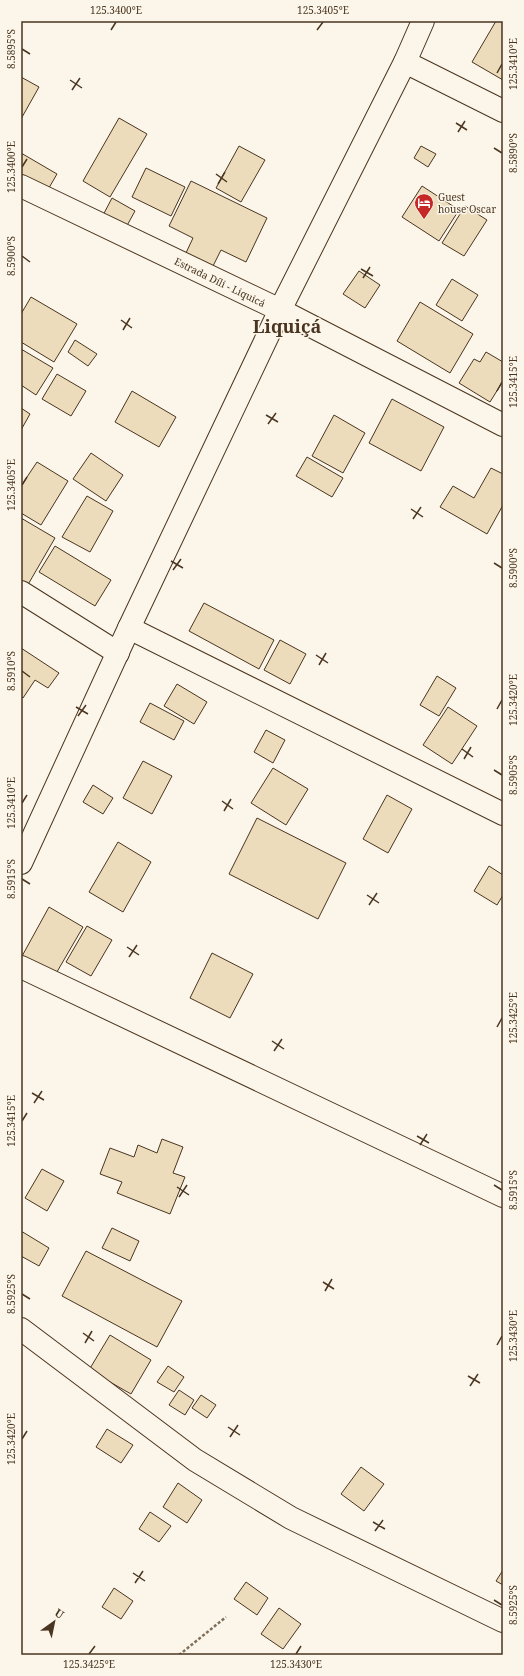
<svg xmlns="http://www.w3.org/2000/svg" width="524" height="1676" font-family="'Noto Serif',serif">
  <rect width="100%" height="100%" fill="#fbf6e9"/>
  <g fill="#ecdcbc" stroke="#4a3520">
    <path d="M496 21 503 22V80L472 62Z"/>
    <path d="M21 77 39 87 21 119Z"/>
    <path d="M119 118 147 134 110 197 83 181Z"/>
    <path d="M239 146 265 160 241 202 216 188Z"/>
    <path d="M421 146 436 154 428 167 414 158Z"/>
    <path d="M21 153 57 174 46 193 21 179Z"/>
    <path d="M146 168 185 187 171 216 132 197Z"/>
    <path d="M191 181 267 218 246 262 221 250 212 268 185 255 193 238 169 226Z"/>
    <path d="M422 186 459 210 439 241 402 217Z"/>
    <path d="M112 198 135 211 124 231 101 219Z"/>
    <path d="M465 206 487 220 464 256 442 243Z"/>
    <path d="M359 271 380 285 365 308 343 294Z"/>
    <path d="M452 279 478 295 462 321 436 305Z"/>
    <path d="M31 297 77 324 54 362 21 342V314Z"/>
    <path d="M420 302 473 334 450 373 397 341Z"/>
    <path d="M75 340 97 354 88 366 68 352Z"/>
    <path d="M21 349 53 368 36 395 21 385Z"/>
    <path d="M486 352 503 362V381L490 402 459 383 474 359 480 362Z"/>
    <path d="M57 374 86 391 71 416 42 399Z"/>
    <path d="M132 391 176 417 159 447 115 422Z"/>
    <path d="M392 399 444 427 421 471 369 443Z"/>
    <path d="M21 408 30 414 21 430Z"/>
    <path d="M334 415 365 433 343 473 312 456Z"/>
    <path d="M91 453 123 475 106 501 73 479Z"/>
    <path d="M307 457 343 478 332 497 296 476Z"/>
    <path d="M37 462 68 481 41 525 21 513V486Z"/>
    <path d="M491 468 503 474V505L487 534 440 507 453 486 474 498Z"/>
    <path d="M87 496 113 511 90 552 62 537Z"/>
    <path d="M21 518 55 538 26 588 21 585Z"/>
    <path d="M55 546 111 580 95 606 39 572Z"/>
    <path d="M204 603 274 640 259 669 189 631Z"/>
    <path d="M280 640 306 654 290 684 264 670Z"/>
    <path d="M21 648 59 673 48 688 35 680 23 698 21 697Z"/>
    <path d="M437 676 456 688 439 716 420 705Z"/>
    <path d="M177 684 207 702 194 724 164 706Z"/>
    <path d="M150 703 184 721 174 740 140 722Z"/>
    <path d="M448 707 477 726 452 764 423 745Z"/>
    <path d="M266 730 285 740 273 763 254 752Z"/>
    <path d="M143 761 172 776 152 814 123 798Z"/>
    <path d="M273 768 308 789 286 825 251 803Z"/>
    <path d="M93 785 113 798 103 814 83 802Z"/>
    <path d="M387 795 412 809 388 853 363 839Z"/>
    <path d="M257 818 346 863 318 919 229 874Z"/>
    <path d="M118 842 151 862 123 912 89 892Z"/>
    <path d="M489 866 503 875V895L497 905 474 891Z"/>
    <path d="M49 907 83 927 54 977 21 958Z"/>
    <path d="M87 926 112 940 91 976 66 962Z"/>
    <path d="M212 953 253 974 230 1018 190 998Z"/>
    <path d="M162 1139 183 1147 173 1173 185 1177 170 1214 117 1193 122 1182 100 1174 110 1148 134 1157 138 1145 157 1153Z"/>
    <path d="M42 1169 64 1181 47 1211 25 1198Z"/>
    <path d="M112 1228 139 1241 130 1261 102 1248Z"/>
    <path d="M21 1231 49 1248 39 1266 21 1256Z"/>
    <path d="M86 1251 182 1301 157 1347 62 1296Z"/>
    <path d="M110 1335 151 1360 131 1394 89 1370Z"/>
    <path d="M168 1366 184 1377 174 1392 157 1382Z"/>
    <path d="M179 1390 194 1400 185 1415 169 1405Z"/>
    <path d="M201 1395 216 1405 207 1418 192 1408Z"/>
    <path d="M107 1429 133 1445 121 1463 96 1447Z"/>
    <path d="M361 1467 384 1484 364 1511 341 1494Z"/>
    <path d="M178 1483 202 1500 187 1523 163 1507Z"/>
    <path d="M150 1512 171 1526 159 1542 139 1529Z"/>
    <path d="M503 1570V1585L496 1581Z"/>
    <path d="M246 1582 268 1598 257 1615 234 1599Z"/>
    <path d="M114 1588 133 1601 121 1619 102 1607Z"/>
    <path d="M279 1608 301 1624 283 1649 261 1634Z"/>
  </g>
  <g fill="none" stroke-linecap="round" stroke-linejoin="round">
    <defs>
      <g id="minor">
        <path d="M405 62 503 111"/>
        <path d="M21 592 118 653"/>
        <path d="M129 628 503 814"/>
        <path d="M21 863 129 628 280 310 405 62 423 21"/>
        <path d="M21 967 503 1196"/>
        <path d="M21 1329 195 1460 291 1518 503 1621"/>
      </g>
      <path id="major" d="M21 186 280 310 503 425"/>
    </defs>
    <use href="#minor" stroke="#4a3520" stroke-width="24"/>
    <use href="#major" stroke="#4a3520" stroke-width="24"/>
    <path stroke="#7f6f5c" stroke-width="2.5" stroke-dasharray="3 2" stroke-linecap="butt" d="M179 1655 226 1617"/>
    <use href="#minor" stroke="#fbf6e9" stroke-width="22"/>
    <use href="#major" stroke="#fbf6e9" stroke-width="22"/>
  </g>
  <path fill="none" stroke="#4a3520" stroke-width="1.5" d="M111 30 116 22M317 30 323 22M22 49 30 54M497 73 502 64M70 80 82 88M72 90 80 78M456 123 467 130M458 132 465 121M494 148 502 153M22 167 27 159M216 174 227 182M218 184 225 172M22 256 30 262M361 269 373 276M363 278 370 267M121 320 132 328M123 330 130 318M497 391 502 382M266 415 278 422M268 424 276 413M22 485 27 477M411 509 423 517M413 519 421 507M171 561 183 568M494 563 502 568M173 570 181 559M316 655 328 663M319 665 326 653M22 671 30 677M76 707 88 714M497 709 502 700M78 716 86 705M462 749 473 757M464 759 471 747M494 770 502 775M222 801 233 809M22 803 27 795M224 811 231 799M22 879 30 884M367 895 379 903M369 905 377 893M127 947 139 955M129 957 137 945M497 1027 502 1018M272 1041 284 1049M274 1051 282 1039M32 1093 44 1100M34 1103 42 1091M22 1121 27 1113M417 1136 429 1143M420 1145 427 1134M494 1185 502 1190M177 1187 189 1195M179 1197 187 1185M323 1282 334 1289M325 1291 332 1279M22 1294 30 1299M83 1333 94 1341M85 1343 92 1331M497 1345 502 1336M468 1376 480 1383M470 1386 478 1374M228 1427 240 1435M230 1437 238 1425M22 1439 27 1431M373 1522 385 1529M375 1531 383 1520M133 1573 145 1581M135 1583 143 1571M494 1600 502 1605M89 1654 95 1646M296 1654 301 1646"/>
  <defs>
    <symbol id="hotel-pin" viewBox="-11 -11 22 30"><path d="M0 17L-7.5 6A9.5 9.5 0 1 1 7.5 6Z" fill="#c62828" stroke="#fbf6e9"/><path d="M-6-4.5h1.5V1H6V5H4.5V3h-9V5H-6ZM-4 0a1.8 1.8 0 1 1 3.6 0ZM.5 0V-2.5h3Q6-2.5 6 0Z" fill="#fff"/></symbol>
  </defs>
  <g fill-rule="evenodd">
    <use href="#hotel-pin" x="413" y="192" width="22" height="30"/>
  </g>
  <g text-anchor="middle" stroke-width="3" stroke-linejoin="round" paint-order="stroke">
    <g font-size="10" fill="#4a3520" stroke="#fbf6e9" text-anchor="start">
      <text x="438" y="201">Guest<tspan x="438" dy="12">house Oscar</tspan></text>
    </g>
    <g font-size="10" fill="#4a3520" stroke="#fbf6e9">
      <text transform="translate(220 282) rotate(26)" y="4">Estrada Díli - Liquicá</text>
    </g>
    <g font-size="18" font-weight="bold" fill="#4a3520" stroke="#fbf6e9">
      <text x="287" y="333">Liquiçá</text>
    </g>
  </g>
  <rect width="524" height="1676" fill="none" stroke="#fbf6e9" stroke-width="44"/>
  <g transform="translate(54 1622) rotate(33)" stroke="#fbf6e9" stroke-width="3" paint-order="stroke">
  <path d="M0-3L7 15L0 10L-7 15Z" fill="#4a3520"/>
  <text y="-6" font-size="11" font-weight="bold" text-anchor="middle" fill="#4a3520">U</text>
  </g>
  <rect x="22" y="22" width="480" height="1632" fill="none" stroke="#4a3520" stroke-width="1.5"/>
  <g font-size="10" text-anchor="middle" fill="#4a3520">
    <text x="116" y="14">125.3400°E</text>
    <text x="323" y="14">125.3405°E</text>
    <text transform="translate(11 49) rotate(-90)" y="4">8.5895°S</text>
    <text transform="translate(513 64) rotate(-90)" y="4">125.3410°E</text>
    <text transform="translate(513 153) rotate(-90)" y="4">8.5890°S</text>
    <text transform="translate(11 167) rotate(-90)" y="4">125.3400°E</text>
    <text transform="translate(11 256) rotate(-90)" y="4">8.5900°S</text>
    <text transform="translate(513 382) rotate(-90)" y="4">125.3415°E</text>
    <text transform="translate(11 485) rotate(-90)" y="4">125.3405°E</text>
    <text transform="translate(513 568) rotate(-90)" y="4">8.5900°S</text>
    <text transform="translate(11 671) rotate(-90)" y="4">8.5910°S</text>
    <text transform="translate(513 700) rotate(-90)" y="4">125.3420°E</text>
    <text transform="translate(513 775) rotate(-90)" y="4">8.5905°S</text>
    <text transform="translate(11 803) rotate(-90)" y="4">125.3410°E</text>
    <text transform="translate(11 879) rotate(-90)" y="4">8.5915°S</text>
    <text transform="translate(513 1018) rotate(-90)" y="4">125.3425°E</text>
    <text transform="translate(11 1121) rotate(-90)" y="4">125.3415°E</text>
    <text transform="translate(513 1190) rotate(-90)" y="4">8.5915°S</text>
    <text transform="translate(11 1294) rotate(-90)" y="4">8.5925°S</text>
    <text transform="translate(513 1336) rotate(-90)" y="4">125.3430°E</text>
    <text transform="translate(11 1439) rotate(-90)" y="4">125.3420°E</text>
    <text transform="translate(513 1605) rotate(-90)" y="4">8.5925°S</text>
    <text x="89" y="1668">125.3425°E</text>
    <text x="296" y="1668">125.3430°E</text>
  </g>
</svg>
